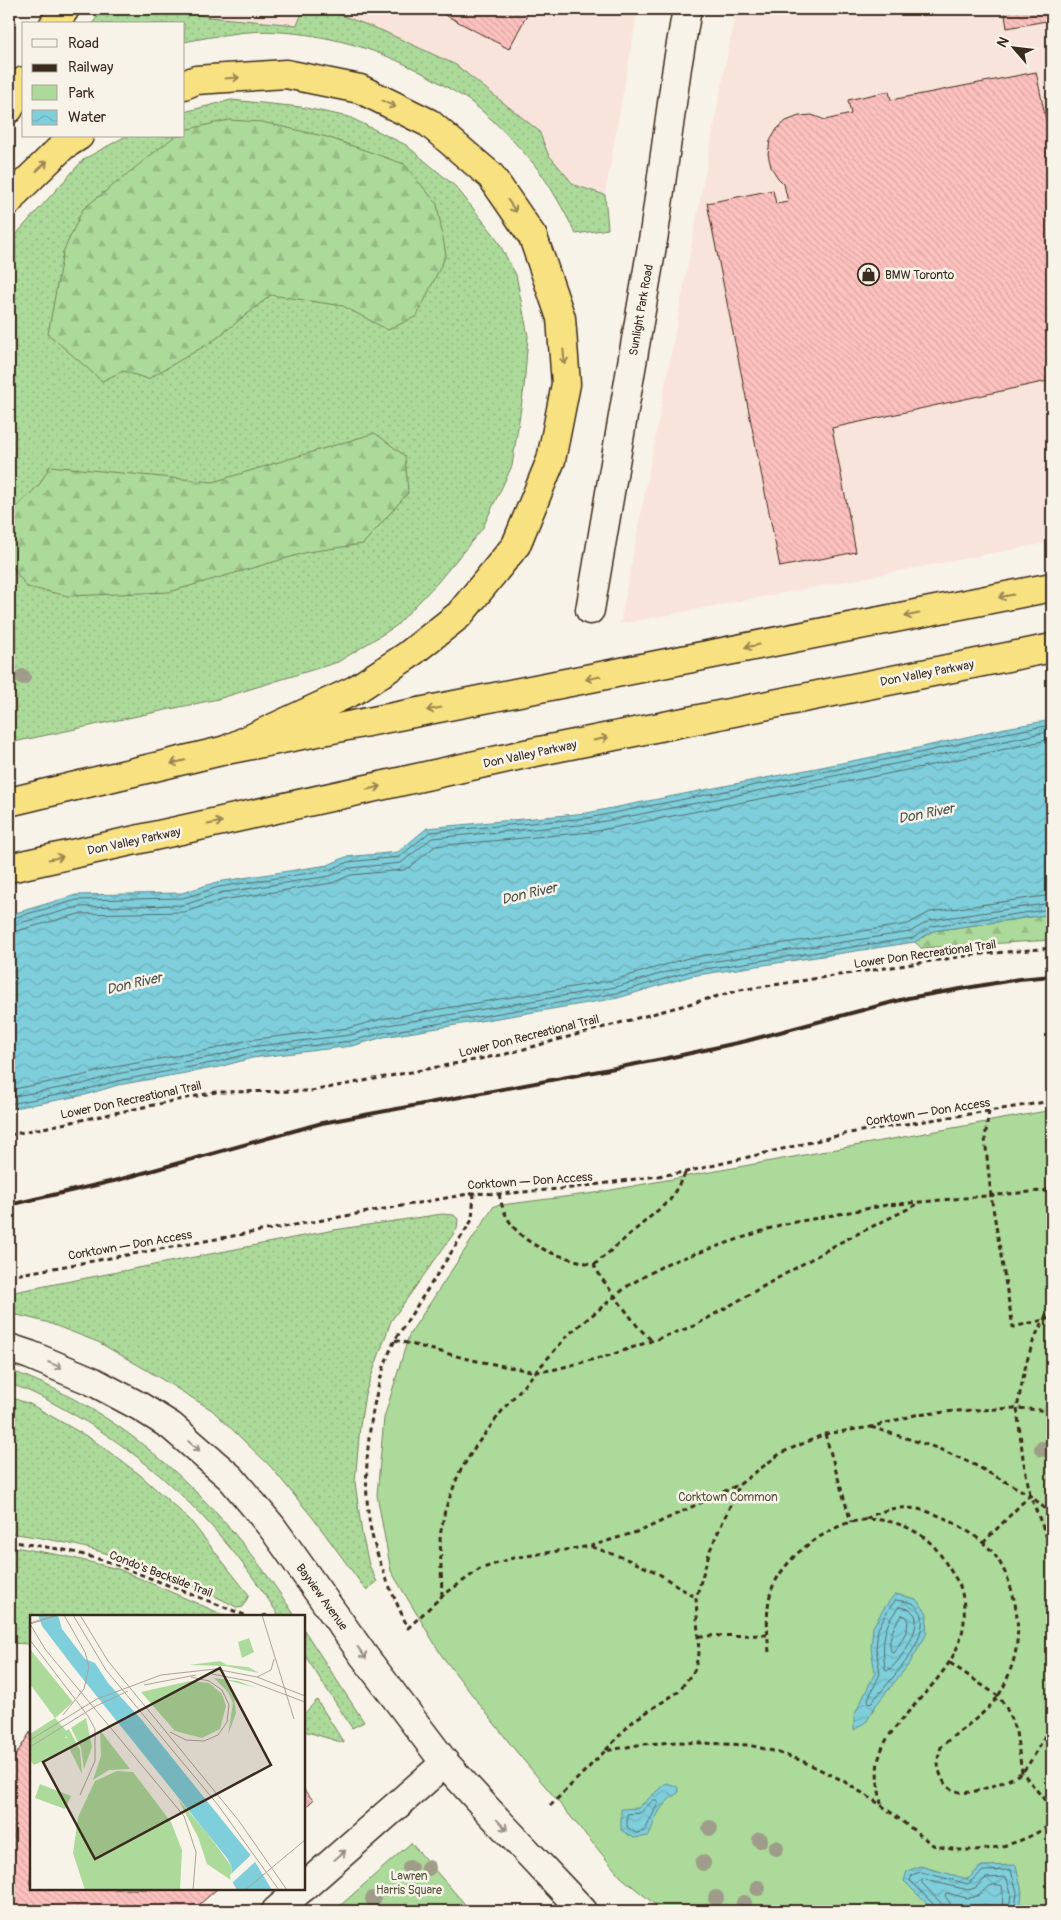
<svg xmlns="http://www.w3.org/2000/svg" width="1061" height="1920" font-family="Pangolin,sans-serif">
  <defs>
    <pattern id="grass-dots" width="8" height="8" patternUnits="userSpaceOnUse" patternTransform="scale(1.25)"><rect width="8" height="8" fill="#acda9a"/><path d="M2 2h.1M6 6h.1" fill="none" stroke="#95bb84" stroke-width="1.8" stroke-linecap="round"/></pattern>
    <pattern id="forest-firs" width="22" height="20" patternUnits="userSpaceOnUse" patternTransform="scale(1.25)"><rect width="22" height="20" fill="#acda9a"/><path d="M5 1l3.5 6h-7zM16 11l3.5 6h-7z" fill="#95bb84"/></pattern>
    <pattern id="water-waves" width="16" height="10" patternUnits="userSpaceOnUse" patternTransform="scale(1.25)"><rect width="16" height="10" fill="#7ecedb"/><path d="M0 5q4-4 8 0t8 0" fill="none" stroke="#6eb1bc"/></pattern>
    <pattern id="building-back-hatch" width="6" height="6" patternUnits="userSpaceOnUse" patternTransform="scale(1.25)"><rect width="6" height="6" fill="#fdc1be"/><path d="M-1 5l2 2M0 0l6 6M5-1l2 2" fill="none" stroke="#daa6a3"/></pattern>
  </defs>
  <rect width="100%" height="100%" fill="#f7f3e8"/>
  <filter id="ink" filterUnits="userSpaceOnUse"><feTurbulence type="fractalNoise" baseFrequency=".02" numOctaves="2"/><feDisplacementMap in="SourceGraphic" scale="10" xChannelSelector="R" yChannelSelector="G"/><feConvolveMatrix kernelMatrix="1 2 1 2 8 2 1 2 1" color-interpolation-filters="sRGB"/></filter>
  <g filter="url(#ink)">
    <g fill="#f9e4db">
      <path d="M167 9H304L297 25 210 17Z"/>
      <path d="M325 9H638L605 195 574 185 548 154 539 131 456 65 383 31Z"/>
      <path d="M736 9H1052V542L620 624Z"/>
    </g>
    <g fill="url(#grass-dots)" stroke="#74825c">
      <path d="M103 9H167L210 17 297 25 304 9H325L383 31 456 65 539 131 548 154 574 185 605 195 608 229 576 234C563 209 550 184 533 163 514 141 493 119 471 102 463 96 453 91 445 86 395 55 341 36 281 32 249 29 216 36 184 42V24H92Z"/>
      <path d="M231 100 301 107 349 117 406 145 456 187 495 236 516 275 528 336 524 388 512 466 482 529 438 582 396 626 338 662 218 699 9 743V250L19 231 84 159 126 136H184V112Z"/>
      <path d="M442 1214 454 1215 458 1219 457 1229 391 1321 365 1394 360 1426 355 1482 362 1534 369 1565 377 1582 366 1590 313 1518 271 1467 212 1410 145 1369 98 1342 46 1322 9 1313V1293L334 1230Z"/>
      <path d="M9 1370C131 1413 226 1509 295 1616H279C227 1533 157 1461 71 1413 51 1402 31 1390 9 1384Z"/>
      <path d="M9 1397 30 1404 93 1440 139 1474 189 1519 249 1595 243 1607 238 1608C224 1600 208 1593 193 1586 131 1558 76 1542 9 1533Z"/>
      <path d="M9 1546 65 1556 118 1569 226 1616H31V1644L9 1643Z"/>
      <path d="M304 1630 364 1722 352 1728 304 1654Z"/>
      <path d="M317 1700 344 1743 304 1731V1714Z"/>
    </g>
    <g fill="url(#forest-firs)" stroke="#74825c">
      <path d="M229 120 262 122 327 137 404 164 437 204 446 255 417 316 388 330 343 306 271 295 213 341 148 379 123 371 102 381 48 334 63 252 83 209 175 136H184V130Z"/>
      <path d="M375 433 405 456 408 493 363 544 308 552 169 592 68 596 27 587 9 562V514L39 485 50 466 213 482Z"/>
      <path d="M1052 914V940L921 948 915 942 933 931Z"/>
    </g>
    <g fill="#acda9a" stroke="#74825c">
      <path d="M1052 1110V1911H663L621 1877 515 1750 442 1656 391 1571 377 1495 384 1418 409 1335 494 1206 595 1193Z"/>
      <path d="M411 1843 471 1911H334Z"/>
    </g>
    <g fill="url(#water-waves)" stroke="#638c8f">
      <path d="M1052 720V914L933 931 915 942 691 976 618 998 384 1037 352 1046 252 1058 219 1067 118 1085 85 1095 9 1109V915L76 895 182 893 217 882 328 865 346 857 398 852 427 828 587 813 918 748 1005 728Z"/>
      <path d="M895 1594 916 1599 927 1613 926 1635 910 1663 876 1705 867 1721 854 1730V1716L875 1673 871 1648 873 1627 884 1608Z"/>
      <path d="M666 1783 677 1786 679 1792C659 1806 657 1814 649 1836L634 1838 621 1830V1809L638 1808Z"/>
      <path d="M1016 1865 1022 1892 1020 1911H934L904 1881 907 1871 920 1866 968 1879 981 1866Z"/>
    </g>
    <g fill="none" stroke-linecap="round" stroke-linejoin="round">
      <g stroke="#566c6a" stroke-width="1">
        <path d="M9 919 77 900 183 898 219 887 329 870 348 862 399 857 430 832 588 818 919 753 1006 733 1052 725"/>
        <path d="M9 926 78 907 184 905 220 893 330 876 350 868 401 863 432 838 590 824 920 759 1052 731"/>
        <path d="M9 933 79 914 185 912 222 900 332 883 351 875 403 870 410 867 435 846 591 832 922 767 1052 739"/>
        <path d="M9 1090 81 1076 115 1067 214 1049 248 1040 349 1028 381 1019 614 980 688 958 908 924 930 912 1052 895"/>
        <path d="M9 1097 83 1084 116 1074 216 1056 250 1047 350 1035 382 1026 616 987 690 965 910 932 931 920 1052 903"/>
        <path d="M9 1104 84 1090 117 1081 217 1062 251 1053 351 1041 383 1033 617 993 691 971 913 938 932 926 1052 909"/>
        <path d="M896 1600 913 1603C916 1607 921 1611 922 1616 926 1646 889 1681 872 1702L869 1703 868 1699 880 1674 876 1648 878 1629 888 1610Z"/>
        <path d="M899 1607 910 1609C910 1610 914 1614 915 1615 921 1630 899 1664 887 1671L885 1669C882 1645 882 1626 899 1607Z"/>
        <path d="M902 1615 905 1616 908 1619 907 1630 895 1652 892 1653C886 1642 894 1624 902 1615Z"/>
        <path d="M654 1800H657L658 1803 645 1831 636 1833 627 1827V1814L640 1813Z"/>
        <path d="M937 1911 935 1906 910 1880 912 1875 921 1872 968 1884 983 1871 1011 1870 1017 1892 1015 1911"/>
        <path d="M943 1911 941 1903 922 1883V1879L968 1890 975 1888 986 1878 1006 1877 1011 1892 1009 1911"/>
        <path d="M951 1911 950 1903 945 1896 946 1893C956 1894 965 1900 974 1897 985 1893 988 1881 1002 1886L1003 1893 1002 1911"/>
      </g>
    </g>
    <g fill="url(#building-back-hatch)" stroke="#3b2a1e">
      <path d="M434 9H530L509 49Z"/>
      <path d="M1004 9H1052V20L1007 28Z"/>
      <path d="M1036 72 1052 149V380L832 428 856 552 780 567 707 203 773 190 776 204 788 202 784 184 778 178 771 167 768 154 770 141 777 129 786 121 799 116 812 115 825 120 851 114 848 100 889 91 891 100Z"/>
      <path d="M31 1731V1889H217L192 1911H9V1766Z"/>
      <path d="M304 1790 313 1800 304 1809Z"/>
    </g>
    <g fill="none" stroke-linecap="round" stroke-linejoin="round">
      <defs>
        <g id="street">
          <path d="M590 610 654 234 677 67 687 9"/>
          <path d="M304 1887 445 1763 486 1808 583 1911"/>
          <path d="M276 1911 301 1889"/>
        </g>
        <path id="secondary" d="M9 1348 30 1355 92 1381 139 1406 171 1426 231 1478 272 1527 364 1656 445 1763"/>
        <g id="highway">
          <path d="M54 24 65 9"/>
          <path d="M184 85 196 80 286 74 360 89 429 123 491 176 533 237 561 318 566 384 551 460 516 545 459 615 407 656 355 690 226 750"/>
          <path d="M9 109 24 81"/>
          <path d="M9 201 15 193 63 146 79 136"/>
          <path d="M9 802 226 750 1052 587"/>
          <path d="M9 868 530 753 1052 648"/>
        </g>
      </defs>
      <use href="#street" stroke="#3b2a1e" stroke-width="31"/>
      <use href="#secondary" stroke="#3b2a1e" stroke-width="31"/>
      <use href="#highway" stroke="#3b2a1e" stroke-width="31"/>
      <g stroke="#3b2a1e" stroke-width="3" stroke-dasharray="5 4" stroke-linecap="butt">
        <path d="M989 1111 985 1138 991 1196 1013 1327 1052 1318"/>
        <path d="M9 1135 216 1092 311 1091 506 1054 740 990 972 955 1052 948"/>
        <path d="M474 1193 472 1220 395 1340C370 1390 359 1480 372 1535 380 1568 394 1597 408 1628L442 1596 480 1569 513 1558 591 1546 643 1530 740 1484 781 1453 825 1434 871 1427 915 1415 956 1411 1017 1408 1052 1411"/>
        <path d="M499 1194C509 1245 551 1254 594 1265L602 1279 638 1327 652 1341"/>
        <path d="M594 1265 670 1200 686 1172"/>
        <path d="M9 1276 474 1193 499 1194 571 1188 686 1172 849 1133 1052 1101"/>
        <path d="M395 1340 472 1360 536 1372 552 1370 611 1355 694 1326 841 1242 920 1203"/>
        <path d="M871 1427 937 1448 971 1463 1030 1495 1052 1515"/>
        <path d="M825 1434 851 1522"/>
        <path d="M1030 1494 1023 1458 1017 1408 1026 1364 1034 1339 1052 1304"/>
        <path d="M866 1519C879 1511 893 1507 909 1508 936 1509 983 1536 997 1558 1017 1589 1024 1634 1011 1668 1008 1677 1004 1688 998 1696 985 1716 958 1730 941 1747 937 1759 937 1765 941 1776 951 1802 978 1791 998 1784 1005 1781 1016 1777 1022 1772 1031 1764 1046 1734 1052 1722"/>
        <path d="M9 1541 70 1551 109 1562 247 1616"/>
        <path d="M983 1543 1030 1495 1052 1550"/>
        <path d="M592 1547 624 1558 656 1572 696 1598"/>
        <path d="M442 1596 440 1536 445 1510 459 1473 475 1447 505 1407 569 1334 629 1285 668 1263 780 1225 887 1205 1052 1190"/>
        <path d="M262 1616 269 1615"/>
        <path d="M699 1636 767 1635"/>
        <path d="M769 1652C767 1632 765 1602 774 1584 785 1563 801 1548 821 1536 830 1531 841 1524 852 1522 877 1515 907 1523 927 1540 934 1545 939 1553 944 1560 949 1569 958 1580 961 1589 976 1647 937 1678 904 1717 894 1729 884 1740 880 1755 874 1771 879 1788 881 1804"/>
        <path d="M950 1663 998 1696 1006 1707 1016 1732 1022 1772 1052 1809"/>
        <path d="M606 1750 633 1721 678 1692 694 1671 699 1654 696 1598 710 1550 740 1484"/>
        <path d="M550 1806 605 1751 643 1744 677 1742 749 1745 773 1751 800 1760 842 1780 881 1805 933 1845C971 1857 1021 1847 1052 1823"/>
        <path d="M1052 1838 1049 1851 1052 1889"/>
        <path d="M615 1906 620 1911"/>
      </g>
      <use href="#street" stroke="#f7f3e8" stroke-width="28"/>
      <use href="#secondary" stroke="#f7f3e8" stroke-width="28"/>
      <use href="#highway" stroke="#f8e181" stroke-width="28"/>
      <path stroke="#3b2a1e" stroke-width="4" d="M9 1205 118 1180 322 1123 668 1058 746 1041 908 998 1019 979 1052 976"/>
    </g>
    <g fill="#9f9d8a">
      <circle cx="23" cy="677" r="8"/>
      <circle cx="1042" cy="1449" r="8"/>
      <circle cx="710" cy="1828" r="8"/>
      <circle cx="760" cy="1840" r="8"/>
      <circle cx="776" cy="1848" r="8"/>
      <circle cx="703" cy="1863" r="8"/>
      <circle cx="410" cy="1868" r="8"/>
      <circle cx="428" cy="1868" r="8"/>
      <circle cx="758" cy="1888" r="8"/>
      <circle cx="716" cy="1898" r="8"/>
      <circle cx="373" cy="1899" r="8"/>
      <circle cx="744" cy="1903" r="8"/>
    </g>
    <defs><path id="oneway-shaft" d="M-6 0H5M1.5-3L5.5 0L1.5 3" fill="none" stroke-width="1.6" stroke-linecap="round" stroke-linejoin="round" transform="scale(1.25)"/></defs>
    <g stroke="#9a8650">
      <use href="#oneway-shaft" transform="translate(232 78) rotate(-4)"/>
      <use href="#oneway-shaft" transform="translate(389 104) rotate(26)"/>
      <use href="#oneway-shaft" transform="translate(42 166) rotate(-44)"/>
      <use href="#oneway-shaft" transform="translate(512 206) rotate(55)"/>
      <use href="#oneway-shaft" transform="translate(564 357) rotate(85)"/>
      <use href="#oneway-shaft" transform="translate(1006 596) rotate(169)"/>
      <use href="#oneway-shaft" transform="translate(912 615) rotate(169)"/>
      <use href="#oneway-shaft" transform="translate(752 646) rotate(169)"/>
      <use href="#oneway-shaft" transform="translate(593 678) rotate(169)"/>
      <use href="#oneway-shaft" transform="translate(434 709) rotate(169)"/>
      <use href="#oneway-shaft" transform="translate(601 739) rotate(-11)"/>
      <use href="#oneway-shaft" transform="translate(178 762) rotate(167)"/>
      <use href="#oneway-shaft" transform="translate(374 788) rotate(-12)"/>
      <use href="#oneway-shaft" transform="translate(215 823) rotate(-12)"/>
      <use href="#oneway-shaft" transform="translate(56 858) rotate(-12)"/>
    </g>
    <g stroke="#998e83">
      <use href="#oneway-shaft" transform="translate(55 1365) rotate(23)"/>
      <use href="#oneway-shaft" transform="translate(194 1446) rotate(40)"/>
      <use href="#oneway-shaft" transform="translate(362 1653) rotate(54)"/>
      <use href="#oneway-shaft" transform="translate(502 1825) rotate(46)"/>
      <use href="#oneway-shaft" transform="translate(340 1855) rotate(-41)"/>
    </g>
  </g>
  <defs>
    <symbol id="shop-ring" viewBox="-11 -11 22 22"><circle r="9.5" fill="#f7f3e8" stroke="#3b2a1e" stroke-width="1.5"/><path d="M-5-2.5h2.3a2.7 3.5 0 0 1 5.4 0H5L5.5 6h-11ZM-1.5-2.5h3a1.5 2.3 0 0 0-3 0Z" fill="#3b2a1e"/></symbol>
  </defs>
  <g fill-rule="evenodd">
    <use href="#shop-ring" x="856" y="262" width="25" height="25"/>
  </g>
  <g text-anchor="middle" stroke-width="5" stroke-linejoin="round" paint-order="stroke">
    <g font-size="12" fill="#3b2a1e" stroke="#f7f3e8" text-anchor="start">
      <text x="885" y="279">BMW Toronto</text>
    </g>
    <g font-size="12" fill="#3b2a1e" stroke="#f7f3e8">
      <text transform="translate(641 310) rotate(-80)" y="4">Sunlight Park Road</text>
      <text transform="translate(927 673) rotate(-11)" y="4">Don Valley Parkway</text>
      <text transform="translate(530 754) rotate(-12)" y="4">Don Valley Parkway</text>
      <text transform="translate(134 841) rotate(-12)" y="4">Don Valley Parkway</text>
      <text transform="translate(925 954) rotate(-8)" y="4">Lower Don Recreational Trail</text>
      <text transform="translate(529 1036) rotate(-14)" y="4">Lower Don Recreational Trail</text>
      <text transform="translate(131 1100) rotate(-12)" y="4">Lower Don Recreational Trail</text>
      <text transform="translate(928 1112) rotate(-9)" y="4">Corktown — Don Access</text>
      <text transform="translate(530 1181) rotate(-4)" y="4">Corktown — Don Access</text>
      <text transform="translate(130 1245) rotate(-10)" y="4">Corktown — Don Access</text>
      <text transform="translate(161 1574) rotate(21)" y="4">Condo's Backside Trail</text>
      <text transform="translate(322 1597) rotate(54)" y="4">Bayview Avenue</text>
    </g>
    <g font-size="12" fill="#57563d" stroke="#f7f3e8">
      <text x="728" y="1501">Corktown Common</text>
      <text x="409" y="1880">Lawren<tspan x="409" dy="14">Harris Square</tspan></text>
    </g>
    <g font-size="14" font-style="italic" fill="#4c534d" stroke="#f7f3e8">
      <text transform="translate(926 813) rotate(-11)" y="5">Don River</text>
      <text transform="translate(529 893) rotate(-13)" y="5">Don River</text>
      <text transform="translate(134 983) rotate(-13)" y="5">Don River</text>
    </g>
  </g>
  <g transform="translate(30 1615)">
    <rect width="275" height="275" fill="#f7f3e8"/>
    <path d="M219 23 224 37 212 43 208 27ZM0 34 43 87 25 103 0 69ZM190 46 197 50 218 52 229 58 195 51 159 50ZM184 63 208 66 227 73 196 65 204 81 206 98 198 120 203 88 198 77ZM160 66 179 68 192 79 196 91 190 114 172 123 145 116 111 77ZM56 103 62 132 54 154 51 133 41 113ZM39 114 50 135 52 159 34 123H37L36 116ZM70 115 100 154 79 155 63 165 71 141ZM177 218 202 252 201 265 177 249 168 222Z" fill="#acda9a"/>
    <path d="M170 71 190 80 194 98 188 106 178 105 176 92 160 81 161 74ZM142 79 149 80 156 96 168 109 167 112 157 113 144 97 137 84ZM148 184 177 218 173 222H168Z" fill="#acda9a"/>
    <path d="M25 103 39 119 35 123 39 134 4 150 0 145V119ZM87 156 103 157 141 207 152 235 150 275H55L43 238 48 202 65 166ZM10 169 41 181 35 194 5 183Z" fill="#acda9a"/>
    <path d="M8 0H28L32 14 55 44 65 48 78 68 111 104 222 242 242 275H207L201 265 202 252 197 243 44 53 12 11Z" fill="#7ecedb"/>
    <path d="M222 239 227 245 201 269 200 260Z" fill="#f7f3e8"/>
    <path fill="none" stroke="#aca397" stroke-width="1" d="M43 0 76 55 188 190 249 275M50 0 78 46 209 206 257 275M232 0 264 104M0 8 26 0M0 9 29 0M0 9 15 34 154 201 166 237 163 275M0 25 58 101 65 114V146L50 180M182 59 219 66M227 62 275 81M227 62 241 55 244 44M219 66 275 87M114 70 166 60M33 100 54 74 59 52 55 37 34 0M140 117 156 125 174 126 188 120 197 107 199 90 192 75 179 66 161 62M0 125 67 84 131 60 185 54 227 62M0 132 66 91 98 76M215 275 275 225"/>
    <path fill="#3b2a1e" fill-opacity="0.15" stroke="#3b2a1e" stroke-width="2.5" d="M190 53 241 150 65 244 13 147Z"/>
    <rect width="275" height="275" fill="none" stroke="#3b2a1e" stroke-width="2.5"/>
  </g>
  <rect width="1061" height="1920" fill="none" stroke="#f7f3e8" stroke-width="30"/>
  <rect x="15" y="15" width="1031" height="1890" fill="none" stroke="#3b2a1e" stroke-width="2" filter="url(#ink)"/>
  <rect x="22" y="22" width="162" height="115" fill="#f7f3e8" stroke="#aca397"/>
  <rect x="32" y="39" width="25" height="8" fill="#f7f3e8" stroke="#aca397"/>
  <text x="68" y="48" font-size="15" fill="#3b2a1e">Road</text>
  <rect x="32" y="64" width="25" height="8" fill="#3b2a1e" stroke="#aca397"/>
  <text x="68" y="72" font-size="15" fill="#3b2a1e">Railway</text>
  <rect x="32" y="85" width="25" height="15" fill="#acda9a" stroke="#aca397"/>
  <text x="68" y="98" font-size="15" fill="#3b2a1e">Park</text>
  <rect x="32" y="110" width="25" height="15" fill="url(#water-waves)" stroke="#aca397"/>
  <text x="68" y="122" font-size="15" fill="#3b2a1e">Water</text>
  <g transform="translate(1014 48) rotate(298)" stroke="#f7f3e8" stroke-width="4" paint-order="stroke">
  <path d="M0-4L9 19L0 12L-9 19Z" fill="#3b2a1e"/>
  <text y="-8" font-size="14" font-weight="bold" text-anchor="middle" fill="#3b2a1e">N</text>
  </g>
</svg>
